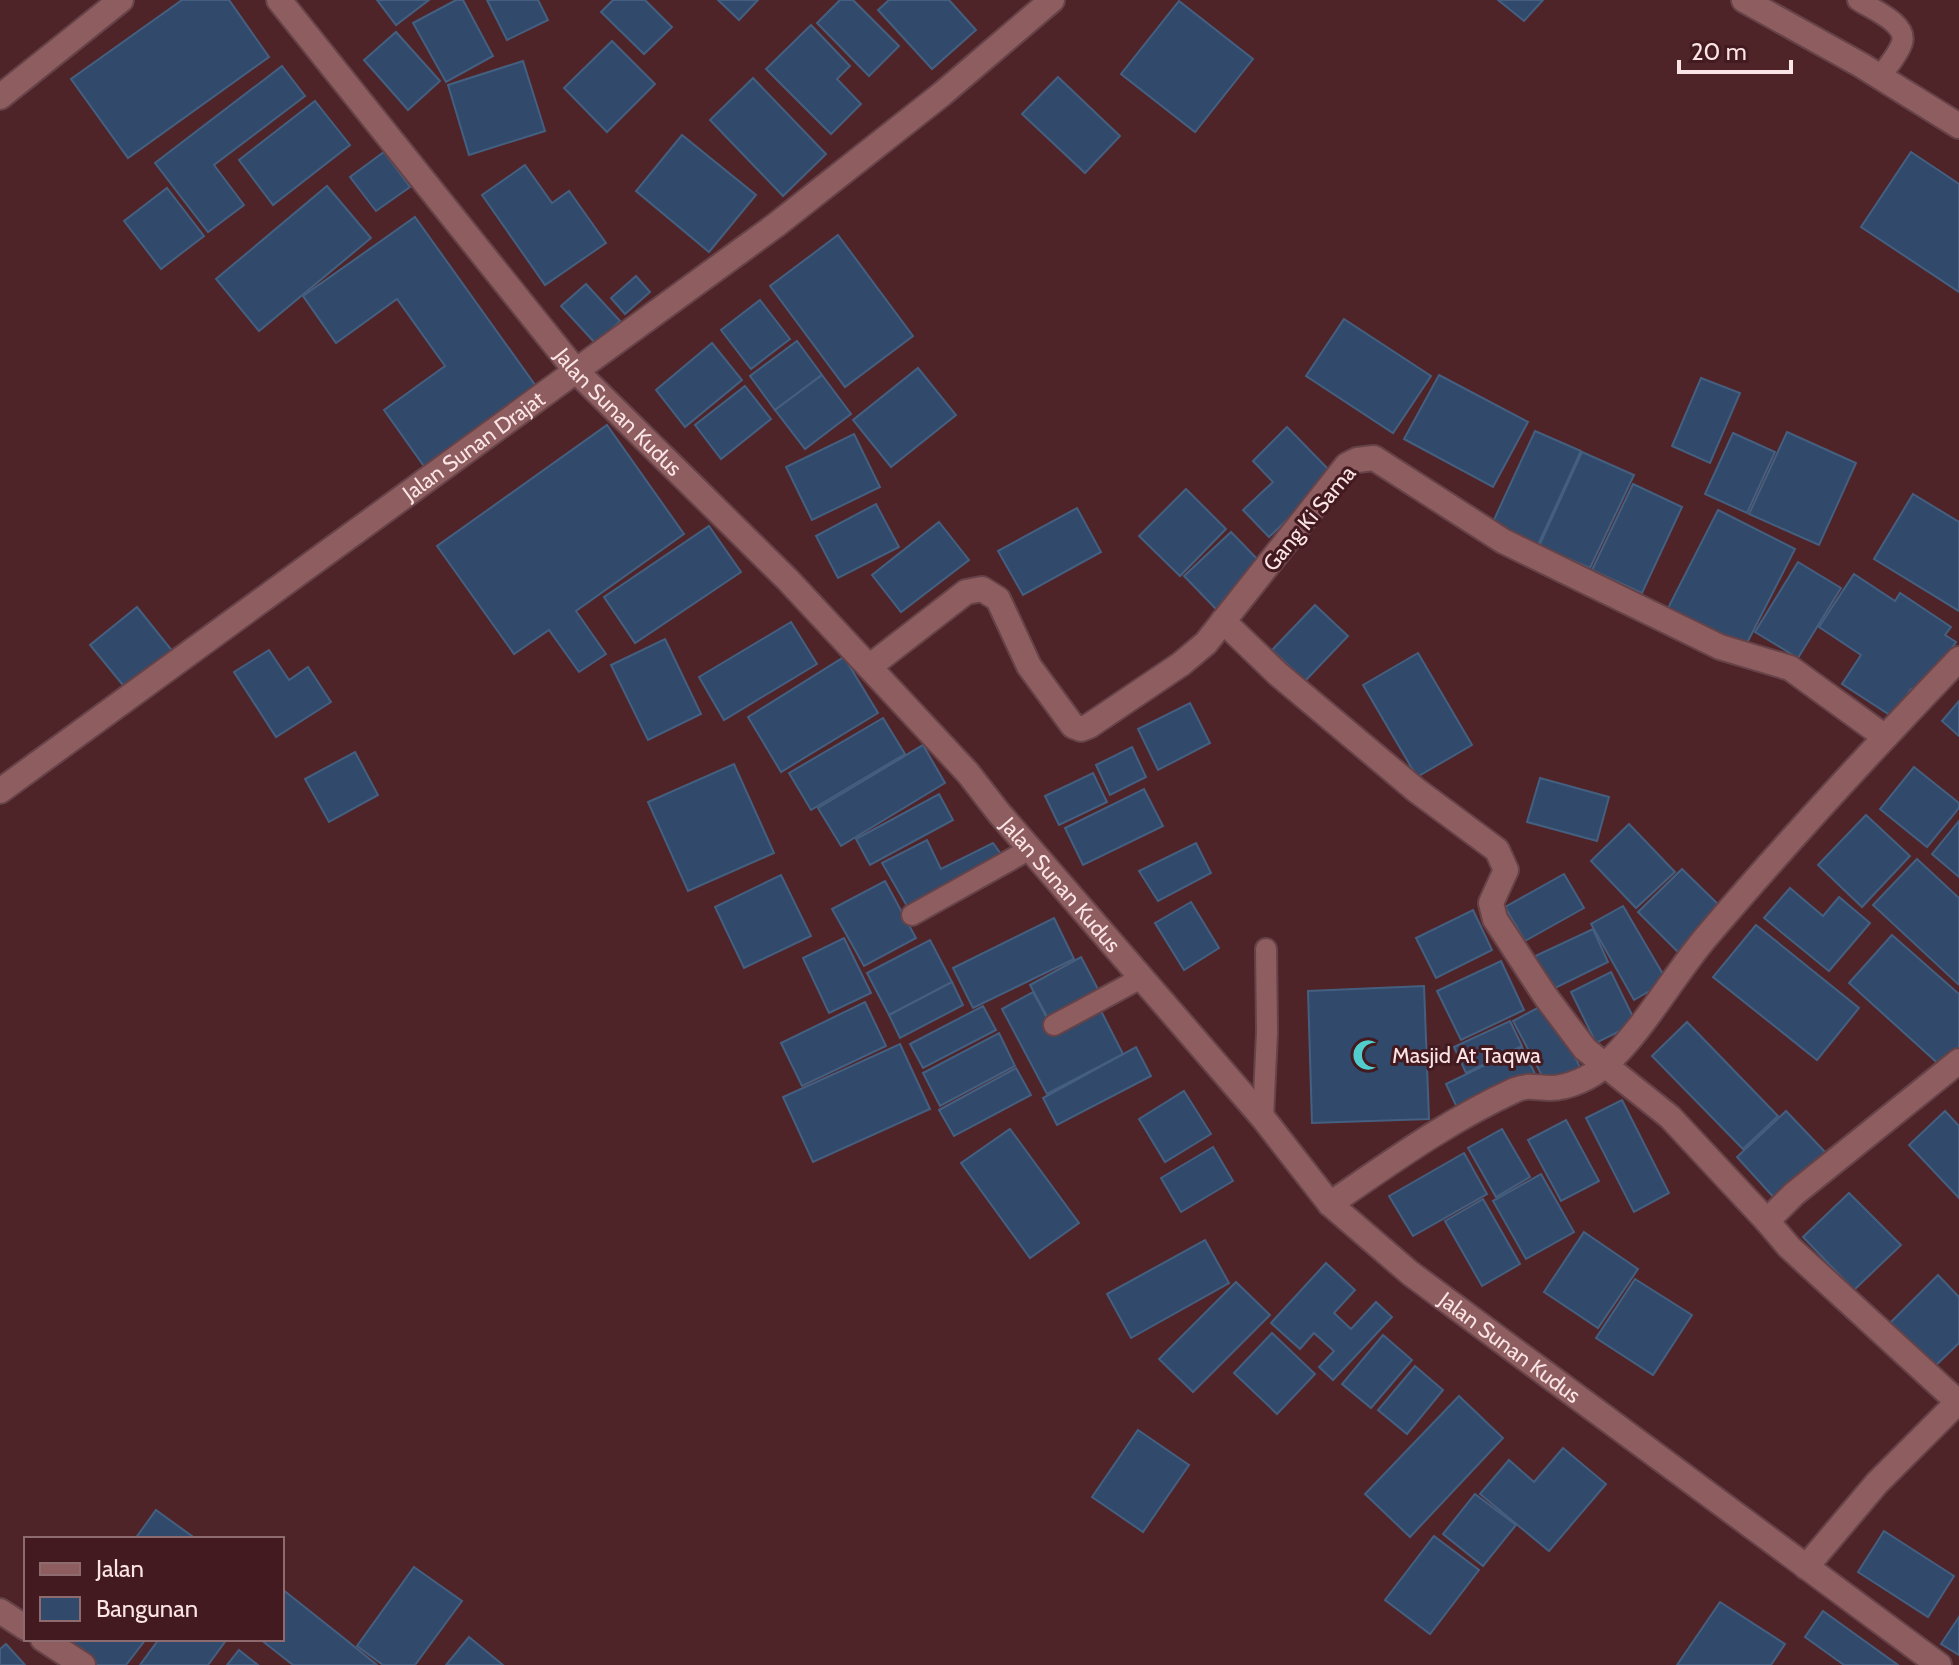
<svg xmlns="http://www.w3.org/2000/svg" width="1959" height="1665" font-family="Cabin,sans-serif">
  <rect width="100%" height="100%" fill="#4e2428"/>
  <g fill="#314a6b" stroke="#455f80" stroke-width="2">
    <path d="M182 0H229L269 57 128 158 71 79Z"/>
    <path d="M377 0H429L396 25Z"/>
    <path d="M456 0H463L493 56 446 82 413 23Z"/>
    <path d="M487 0H538L548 20 507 40Z"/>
    <path d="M613 0H645L672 27 644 54 601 12Z"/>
    <path d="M718 0H758L739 20Z"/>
    <path d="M840 0H853L899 46 869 76 817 23Z"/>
    <path d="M889 0H949L976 30 932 69 878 10Z"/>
    <path d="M1498 0H1543L1524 21Z"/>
    <path d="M1179 1 1253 59 1195 132 1121 74Z"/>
    <path d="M811 25 850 66 837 79 861 104 831 134 766 69Z"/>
    <path d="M396 32 440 81 408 110 364 60Z"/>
    <path d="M612 41 655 84 607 132 564 88Z"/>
    <path d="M523 61 545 131 469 155 448 85Z"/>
    <path d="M282 66 305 96 214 165 244 205 208 232 155 163Z"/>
    <path d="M1058 77 1120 136 1085 173 1022 114Z"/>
    <path d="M753 78 826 154 783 196 710 120Z"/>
    <path d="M315 101 350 145 273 205 239 160Z"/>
    <path d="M682 135 756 195 709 252 636 191Z"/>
    <path d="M384 152 410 187 376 211 350 177Z"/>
    <path d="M1911 152 1959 184V292L1861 227Z"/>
    <path d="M525 165 552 203 569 191 606 243 545 285 482 195Z"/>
    <path d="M327 186 371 238 259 331 216 279Z"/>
    <path d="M167 188 204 236 161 269 124 221Z"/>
    <path d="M415 217 538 389 426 469 384 410 445 366 397 299 336 343 303 296Z"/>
    <path d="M838 235 913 336 845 387 770 286Z"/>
    <path d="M636 276 650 292 625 314 611 298Z"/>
    <path d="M586 284 620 321 596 344 561 306Z"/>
    <path d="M760 300 790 339 751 369 721 330Z"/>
    <path d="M1344 319 1431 376 1393 433 1306 376Z"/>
    <path d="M797 341 822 375 775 410 750 376Z"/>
    <path d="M712 343 742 380 685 427 656 390Z"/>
    <path d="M918 368 956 415 891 467 853 420Z"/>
    <path d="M822 375 851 414 805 449 775 410Z"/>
    <path d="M1439 375 1528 422 1493 487 1404 439Z"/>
    <path d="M1701 378 1740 393 1710 463 1672 446Z"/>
    <path d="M745 386 771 419 721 459 695 425Z"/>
    <path d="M607 425 684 534 576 611 606 654 579 672 549 630 514 654 437 546Z"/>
    <path d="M1287 427 1334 475 1269 537 1243 510 1273 482 1253 461Z"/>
    <path d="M1535 431 1581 451 1538 545 1492 524Z"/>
    <path d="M1787 432 1856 463 1819 545 1749 514Z"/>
    <path d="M1733 433 1775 452 1747 513 1705 494Z"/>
    <path d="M854 434 880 487 812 520 786 467Z"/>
    <path d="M1582 452 1634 475 1590 568 1539 546Z"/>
    <path d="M1633 484 1682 507 1642 593 1592 570Z"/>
    <path d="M1186 489 1226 529 1180 576 1139 536Z"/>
    <path d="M1913 494 1959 522V611L1874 559Z"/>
    <path d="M876 504 899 547 838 578 816 536Z"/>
    <path d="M1077 508 1101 552 1023 595 998 551Z"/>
    <path d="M1718 510 1795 549 1744 649 1667 610Z"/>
    <path d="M939 522 969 560 901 612 872 575Z"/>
    <path d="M709 526 741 572 635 643 604 597Z"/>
    <path d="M1231 532 1264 566 1217 610 1184 576Z"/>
    <path d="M1798 562 1841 588 1798 658 1755 632Z"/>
    <path d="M1854 574 1895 601 1900 593 1951 627 1945 635 1956 642 1920 695 1911 689 1893 717 1842 684 1861 655 1819 627Z"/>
    <path d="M1315 605 1348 636 1305 681 1272 650Z"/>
    <path d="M137 607 174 653 127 690 90 645Z"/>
    <path d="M791 622 817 664 724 720 699 677Z"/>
    <path d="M665 639 701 714 648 740 611 665Z"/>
    <path d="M269 650 289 680 308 667 331 702 276 737 234 672Z"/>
    <path d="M1418 653 1472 745 1417 777 1363 685Z"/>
    <path d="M844 657 878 713 781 772 748 717Z"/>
    <path d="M1959 701V736L1942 721Z"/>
    <path d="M1190 703 1210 743 1158 770 1138 729Z"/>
    <path d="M883 718 905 754 811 810 789 773Z"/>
    <path d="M923 745 945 783 841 846 818 808Z"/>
    <path d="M1132 747 1146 777 1110 795 1096 765Z"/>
    <path d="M355 752 378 795 329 822 305 779Z"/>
    <path d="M734 764 774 853 688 891 648 802Z"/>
    <path d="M1914 767 1959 803V808L1927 847 1880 809Z"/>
    <path d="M1093 773 1107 802 1059 825 1045 796Z"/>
    <path d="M1540 778 1609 797 1597 841 1527 822Z"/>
    <path d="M1144 789 1163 826 1083 865 1065 828Z"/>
    <path d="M939 794 953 820 870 865 856 839Z"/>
    <path d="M1866 815 1910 856 1862 907 1818 865Z"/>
    <path d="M1959 821V877L1932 854Z"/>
    <path d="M1629 824 1675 872 1636 908 1591 861Z"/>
    <path d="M927 840 941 869 993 843 1003 857 907 906 882 863Z"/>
    <path d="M1196 843 1211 873 1158 901 1139 871Z"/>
    <path d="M1917 859 1959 898V985L1873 905Z"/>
    <path d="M1682 869 1722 908 1678 952 1638 912Z"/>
    <path d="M1564 874 1584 908 1525 941 1505 907Z"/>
    <path d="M781 875 811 936 744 968 715 907Z"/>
    <path d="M885 881 916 938 864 966 832 909Z"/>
    <path d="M1790 888 1823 916 1839 897 1870 923 1829 971 1764 918Z"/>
    <path d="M1191 902 1219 948 1184 970 1155 923Z"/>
    <path d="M1623 906 1667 981 1634 1000 1591 924Z"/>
    <path d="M1473 910 1492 950 1436 978 1416 938Z"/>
    <path d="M1054 918 1074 959 973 1008 953 968Z"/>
    <path d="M1756 925 1859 1008 1817 1060 1713 977Z"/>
    <path d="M1593 929 1608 962 1547 992 1531 958Z"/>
    <path d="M1892 935 1959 994V1050L1943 1068 1849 983Z"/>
    <path d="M844 938 871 993 829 1013 803 958Z"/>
    <path d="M930 940 952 982 889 1015 867 973Z"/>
    <path d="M1081 957 1100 993 1049 1020 1030 985Z"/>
    <path d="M1501 961 1524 1010 1461 1040 1437 991Z"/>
    <path d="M1611 972 1636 1023 1596 1043 1571 992Z"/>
    <path d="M952 982 963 1005 900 1038 889 1015Z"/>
    <path d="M1424 986 1429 1119 1312 1123 1308 991Z"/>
    <path d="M1033 992 1055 1033 1100 1009 1123 1054 1047 1094 1002 1009Z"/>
    <path d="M865 1002 886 1046 802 1086 781 1043Z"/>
    <path d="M1547 1003 1580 1067 1547 1085 1513 1021Z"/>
    <path d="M983 1006 996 1030 923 1068 910 1044Z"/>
    <path d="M1510 1021 1522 1046 1466 1073 1454 1047Z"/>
    <path d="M1687 1022 1778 1116 1743 1149 1652 1056Z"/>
    <path d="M999 1033 1015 1066 940 1106 923 1073Z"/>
    <path d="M900 1044 930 1109 813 1162 783 1097Z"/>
    <path d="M1136 1047 1151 1076 1057 1125 1043 1098Z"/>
    <path d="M1522 1047 1536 1076 1460 1114 1446 1084Z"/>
    <path d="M1016 1068 1031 1095 954 1136 939 1110Z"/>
    <path d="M1184 1091 1211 1134 1165 1162 1139 1119Z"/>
    <path d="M1622 1100 1669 1193 1634 1212 1586 1118Z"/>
    <path d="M1786 1111 1827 1154 1777 1201 1737 1157Z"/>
    <path d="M1945 1111 1959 1126V1198L1909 1145Z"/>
    <path d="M1566 1120 1599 1181 1561 1201 1528 1140Z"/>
    <path d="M1010 1129 1079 1223 1030 1258 961 1163Z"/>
    <path d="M1502 1129 1530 1177 1496 1197 1468 1148Z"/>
    <path d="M1213 1147 1233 1181 1181 1212 1161 1178Z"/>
    <path d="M1464 1153 1487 1194 1413 1236 1389 1196Z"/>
    <path d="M1541 1174 1574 1232 1526 1259 1493 1201Z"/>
    <path d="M1849 1193 1901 1245 1854 1290 1803 1237Z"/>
    <path d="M1483 1199 1520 1264 1482 1286 1445 1221Z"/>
    <path d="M1584 1232 1638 1269 1598 1328 1544 1292Z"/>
    <path d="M1205 1240 1229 1283 1131 1338 1107 1294Z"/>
    <path d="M1326 1263 1355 1290 1334 1313 1351 1329 1376 1302 1392 1317 1333 1380 1319 1367 1334 1351 1314 1333 1300 1349 1271 1323Z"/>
    <path d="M1938 1275 1959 1297V1343L1934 1367 1890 1323Z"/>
    <path d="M1635 1279 1692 1315 1653 1375 1596 1338Z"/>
    <path d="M1236 1282 1270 1315 1193 1392 1159 1359Z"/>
    <path d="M1272 1333 1315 1374 1277 1414 1234 1373Z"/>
    <path d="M1383 1335 1412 1360 1371 1408 1342 1384Z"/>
    <path d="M1415 1366 1443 1390 1407 1434 1378 1410Z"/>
    <path d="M1459 1396 1503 1438 1410 1537 1365 1494Z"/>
    <path d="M1138 1430 1189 1465 1143 1532 1092 1497Z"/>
    <path d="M1563 1448 1606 1484 1549 1551 1480 1494 1509 1460 1534 1482Z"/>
    <path d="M1475 1494 1516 1525 1483 1566 1443 1534Z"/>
    <path d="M156 1510 196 1539H135Z"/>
    <path d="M1884 1531 1954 1576 1928 1617 1858 1572Z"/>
    <path d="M1434 1536 1479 1570 1430 1634 1385 1600Z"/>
    <path d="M414 1567 462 1601 415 1665H383L357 1646Z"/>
    <path d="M282 1589 345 1639 377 1665H293L260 1639H282Z"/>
    <path d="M1720 1602 1785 1644 1771 1665H1677Z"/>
    <path d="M1823 1611 1898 1665H1844L1805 1637Z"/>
    <path d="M1959 1617V1655L1941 1644Z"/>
    <path d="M469 1637 503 1665H446Z"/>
    <path d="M75 1639H146L126 1665H92L69 1647Z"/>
    <path d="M159 1639H227L208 1665H140Z"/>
    <path d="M6 1644 25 1665H0V1649Z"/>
    <path d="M239 1650 258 1665H227Z"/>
  </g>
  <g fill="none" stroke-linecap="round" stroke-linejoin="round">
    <defs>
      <g id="service">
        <path d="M1858 0C1871 9 1908 23 1902 43 1898 55 1887 67 1880 77"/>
        <path d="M912 915 1030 849"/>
        <path d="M1054 1025 1141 978"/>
        <path d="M1263 1118 1267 1032 1266 949"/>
      </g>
      <g id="minor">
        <path id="s1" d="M279 0 576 371 788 580 968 773 999 813 1263 1118 1330 1204 1410 1273 1939 1665"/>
        <path d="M1744 0 1861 65 1959 126"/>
        <path d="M0 97 121 0"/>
        <path d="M1223 621 1278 674 1416 790 1497 850 1506 870 1491 903 1495 919 1546 997 1585 1049 1670 1117 1767 1221"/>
        <path d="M869 667 966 592 982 589 998 599 1029 666 1073 726 1081 729 1089 726 1181 664 1206 643 1347 465 1357 460 1374 458 1503 541 1720 647 1790 668 1885 737"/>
        <path id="s2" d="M0 791 776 225 942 94 1052 0"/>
        <path d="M1959 1061 1794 1194 1767 1221 1789 1247 1959 1403"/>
        <path d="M1330 1204C1390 1163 1449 1120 1515 1090 1529 1084 1537 1088 1550 1088 1569 1088 1592 1077 1605 1065 1643 1031 1673 976 1707 936 1788 841 1873 749 1959 659"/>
        <path d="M1806 1567 1877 1483 1959 1401"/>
        <path d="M0 1611 26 1628"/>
        <path d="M43 1639 83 1665"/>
      </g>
    </defs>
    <use href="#service" stroke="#664348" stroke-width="24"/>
    <use href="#minor" stroke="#664348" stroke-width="28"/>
    <use href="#service" stroke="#8d5d60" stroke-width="20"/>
    <use href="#minor" stroke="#8d5d60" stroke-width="24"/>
  </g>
  <defs>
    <symbol id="mosque-bare" viewBox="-9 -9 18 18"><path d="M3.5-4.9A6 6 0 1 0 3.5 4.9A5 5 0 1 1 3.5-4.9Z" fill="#52cdcd" stroke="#431a1f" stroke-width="2.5" paint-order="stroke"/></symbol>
  </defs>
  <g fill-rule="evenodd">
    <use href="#mosque-bare" x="1346" y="1033" width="44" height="44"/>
  </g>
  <g text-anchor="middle" stroke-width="6" stroke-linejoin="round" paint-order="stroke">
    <g font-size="22" fill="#fbe4e5" stroke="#431a1f">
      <text dy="8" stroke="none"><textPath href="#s1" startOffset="534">Jalan Sunan Kudus</textPath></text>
      <text dy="8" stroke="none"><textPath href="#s2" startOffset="586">Jalan Sunan Drajat</textPath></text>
      <text transform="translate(1309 518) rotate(-50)" y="8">Gang Ki Sama</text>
      <text dy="8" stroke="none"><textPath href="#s1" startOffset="1182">Jalan Sunan Kudus</textPath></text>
      <text dy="8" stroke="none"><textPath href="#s1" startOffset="1830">Jalan Sunan Kudus</textPath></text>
    </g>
    <g font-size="22" fill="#fbe4e5" stroke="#431a1f" text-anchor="start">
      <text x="1392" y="1063">Masjid At Taqwa</text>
    </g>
  </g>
  <rect x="24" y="1537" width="260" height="104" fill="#431a1f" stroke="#8d6b6e" stroke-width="2"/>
  <rect x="40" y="1563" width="40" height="12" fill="#8d5d60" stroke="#8d6b6e" stroke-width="2"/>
  <text x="96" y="1577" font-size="24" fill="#fbe4e5">Jalan</text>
  <rect x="40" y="1597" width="40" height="24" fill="#314a6b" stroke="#8d6b6e" stroke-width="2"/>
  <text x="96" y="1617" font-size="24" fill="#fbe4e5">Bangunan</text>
  <path d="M1679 60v12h112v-12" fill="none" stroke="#fbe4e5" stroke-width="4"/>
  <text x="1691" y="60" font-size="24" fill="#fbe4e5" stroke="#431a1f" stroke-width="6" paint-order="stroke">20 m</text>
</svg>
